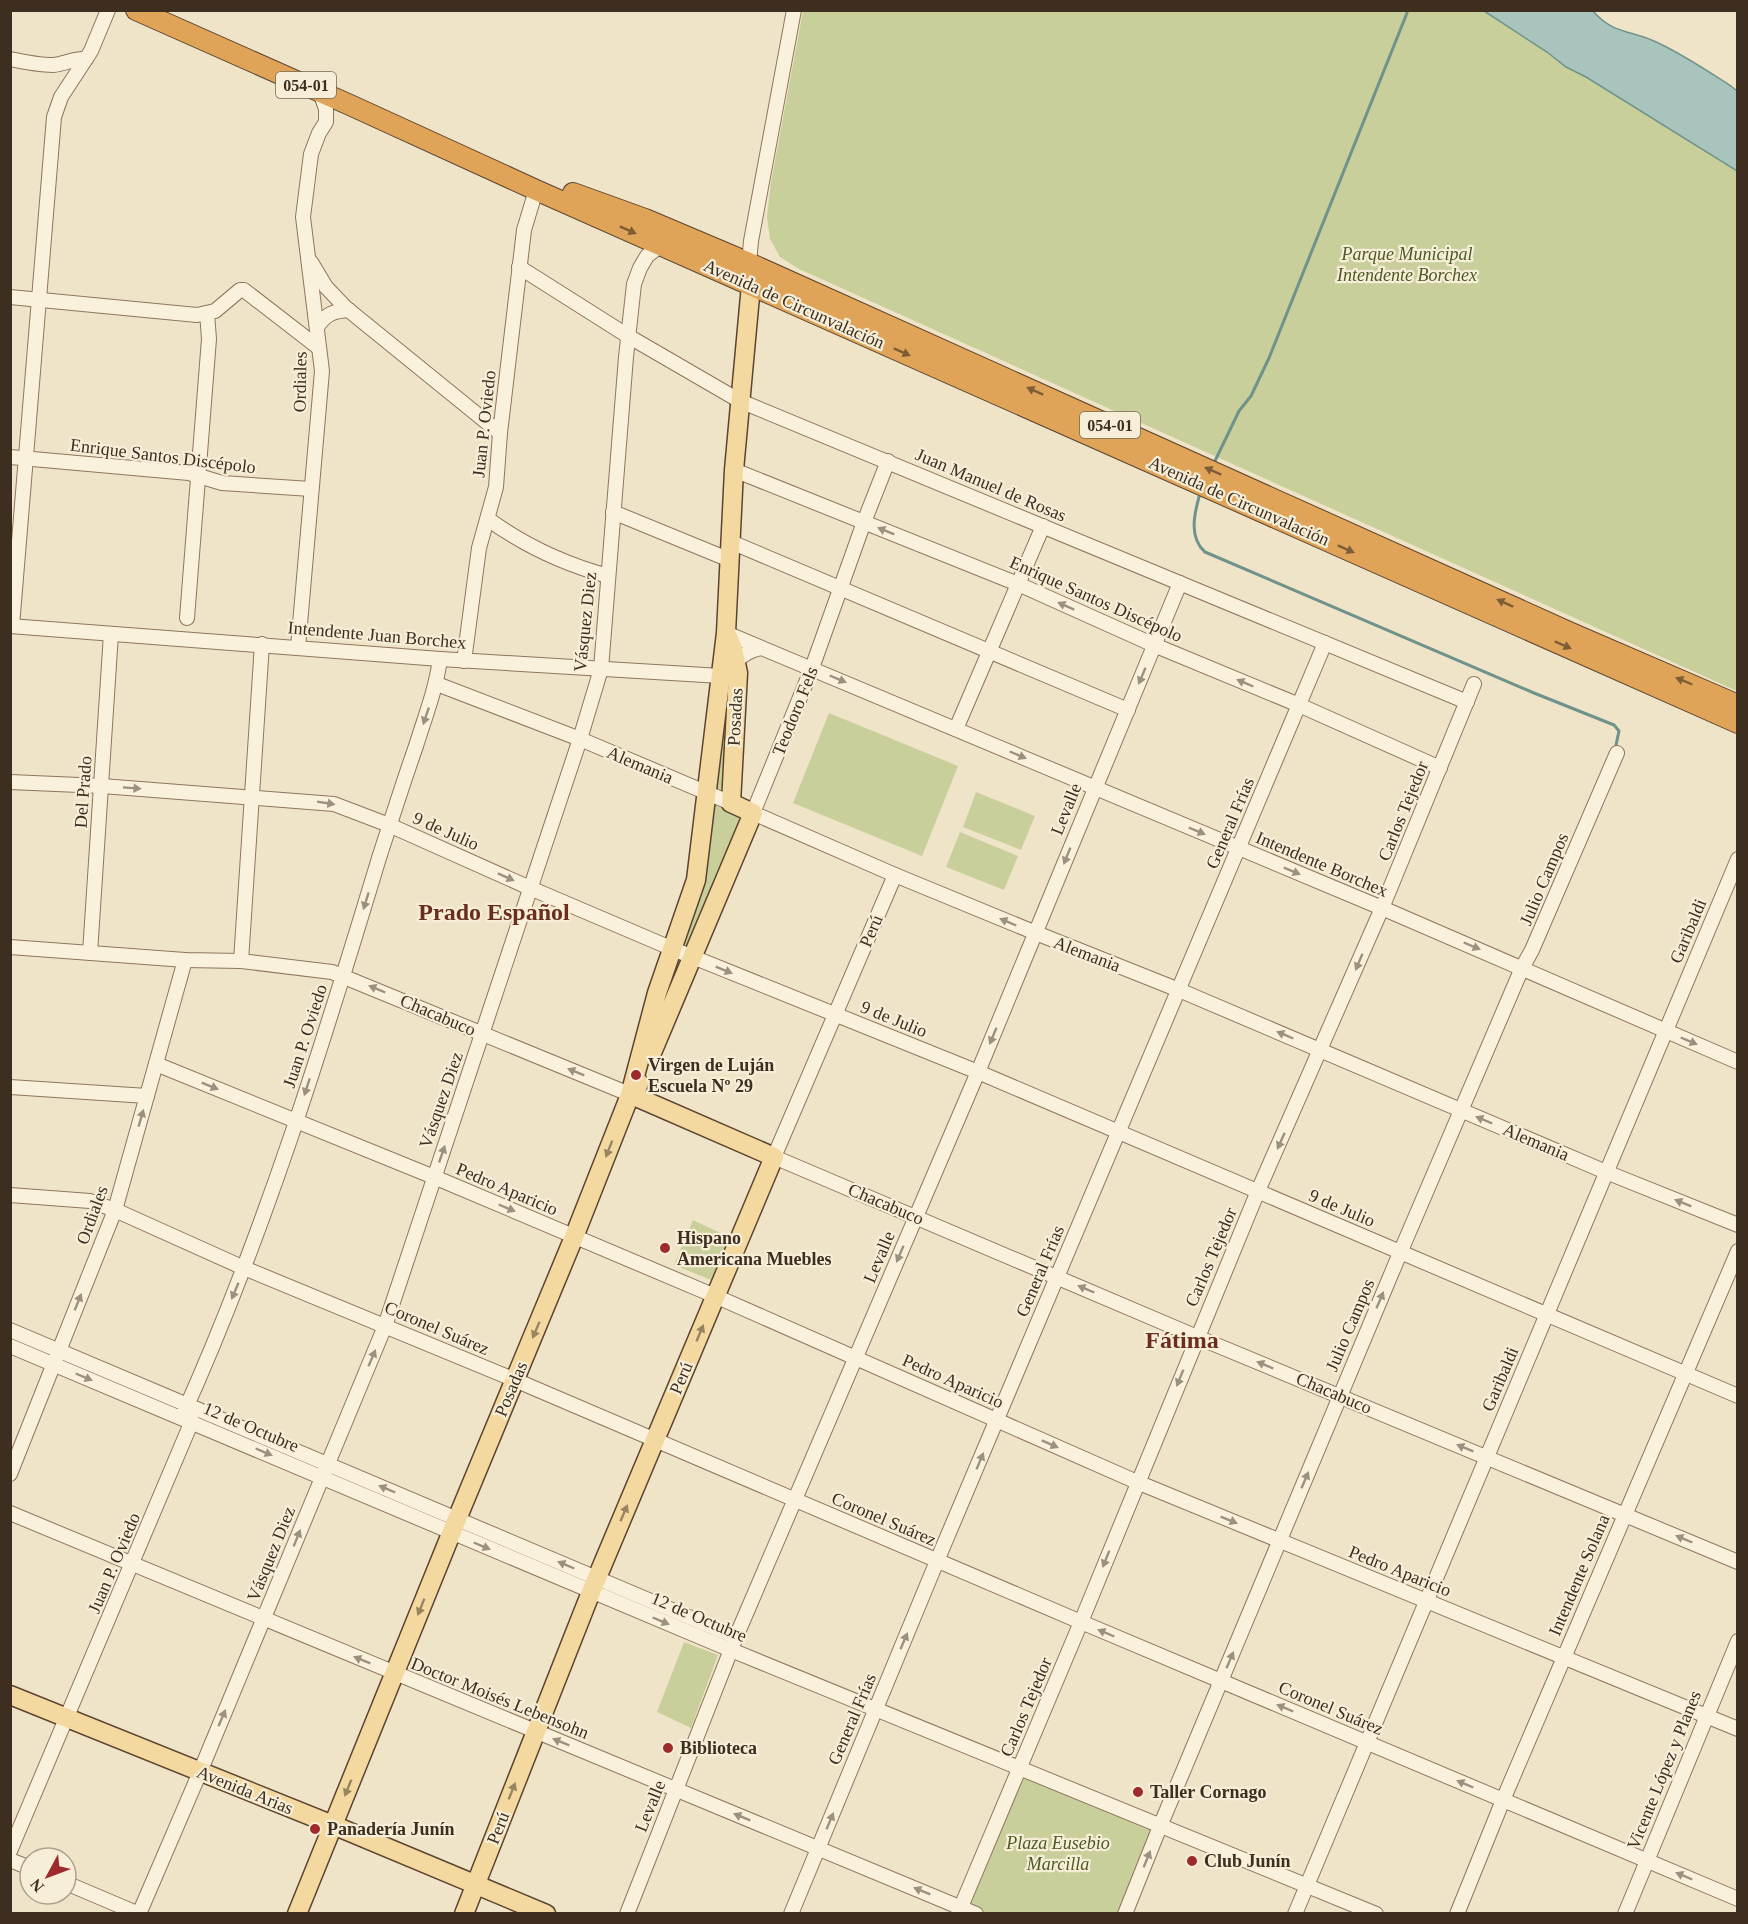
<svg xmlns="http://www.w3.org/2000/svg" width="1748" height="1924" font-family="'Times New Roman',serif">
  <rect width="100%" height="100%" fill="#f0e4c8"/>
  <g fill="#c9cf9b">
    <path d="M803 11H1484L1547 52 1566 67 1586 77 1737 171V691L799 269 780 257 770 239 767 217 771 182Z"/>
    <path d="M736 662 731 803 753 813 644 1071 696 880 721 676Z"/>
    <path d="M829 713 958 766 922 856 793 803Z"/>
    <path d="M976 792 1035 816 1021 850 963 827Z"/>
    <path d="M960 832 1018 856 1004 890 946 867Z"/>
    <path d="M693 1220 729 1237 711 1280 674 1265Z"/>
    <path d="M684 1642 718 1655 691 1728 657 1712Z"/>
    <path d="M1025 1774 1154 1827 1118 1913 986 1914 969 1907Z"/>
  </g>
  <path fill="#a9c4bc" stroke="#6f938a" stroke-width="1.5" d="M1484 11H1593C1613 34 1629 30 1654 41 1681 53 1706 70 1731 86L1737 91V171L1586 77 1566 67 1547 52Z"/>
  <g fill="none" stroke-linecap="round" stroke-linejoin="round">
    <g stroke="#6f938a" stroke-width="3">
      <path d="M1214 463 1239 411 1251 396 1269 358 1407 13"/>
      <path d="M1199 497C1194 515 1189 538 1205 552L1534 693 1614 725 1619 731 1616 745"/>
    </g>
    <defs>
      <g id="minor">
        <path d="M10 59C24 62 39 65 53 65 65 64 74 58 86 59"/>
        <path d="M311 262 326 287 346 308 500 433"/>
        <path d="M749 263 751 241 794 10"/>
        <path d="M519 267 628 336 740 401 1467 702"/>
        <path d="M10 297 197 315 215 311 240 290H244L319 348"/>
        <path d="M317 327C326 314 333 311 349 310"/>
        <path d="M10 457 189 473 222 483 311 489"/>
        <path d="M888 461 864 522 812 668 753 813 895 875 1036 933 1179 990 1606 1172 1738 1225"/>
        <path d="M734 470 1018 584 1154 645 1299 705 1440 768"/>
        <path d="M613 512 730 560"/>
        <path d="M488 519C525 546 564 564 608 576"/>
        <path d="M731 542 1128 710"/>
        <path d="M187 618 209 339 207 313"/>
        <path d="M10 626 440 659 721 676C734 664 743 651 761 648"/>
        <path d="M12 626 54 117 61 97 91 51 108 10"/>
        <path d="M726 633 1382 908 1738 1062"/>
        <path d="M298 647 322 371 303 217 311 154 319 133 326 122V109L320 92"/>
        <path d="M464 661 479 548 496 487 500 433 524 230 536 190"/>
        <path d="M437 684 580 739 731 803"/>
        <path d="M956 729 1043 526"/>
        <path d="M10 782 102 786 334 804 389 825 530 888 673 949 978 1072 1738 1396"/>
        <path d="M895 875 774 1157 1197 1337 1738 1562"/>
        <path d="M10 947 185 960 241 961 332 972 634 1096"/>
        <path d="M90 953 111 634"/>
        <path d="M241 961 262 644"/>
        <path d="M156 1064 434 1177 715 1296 1137 1482 1738 1729"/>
        <path d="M10 1087 147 1096"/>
        <path d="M10 1195 90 1201 115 1210 244 1268 515 1380 1081 1622 1738 1899"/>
        <path d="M10 1330 736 1637"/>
        <path d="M10 1346 731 1650 1376 1914"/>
        <path d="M182 1417C263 1237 322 1047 379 858 391 821 403 783 416 746 425 717 436 689 440 659"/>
        <path d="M10 1474 115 1210 185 960"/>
        <path d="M10 1513 976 1914"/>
        <path d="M10 1851 192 1421"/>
        <path d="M10 1860 30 1868"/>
        <path d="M66 1883 139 1914 200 1772 385 1326 580 739 601 669 626 357 634 284 640 268 647 256 661 245"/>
        <path d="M627 1914 736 1637 978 1072 1180 583"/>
        <path d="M791 1914 937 1561 1325 643"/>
        <path d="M958 1914 1081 1622 1258 1191 1382 908 1474 684"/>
        <path d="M1125 1914 1161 1824 1400 1253 1522 968 1532 950 1617 753"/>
        <path d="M1295 1914 1738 859"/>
        <path d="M1457 1914 1503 1800 1738 1251"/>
        <path d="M1625 1914 1738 1641"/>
      </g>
      <g id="major">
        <path d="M651 1055 753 813 731 803 738 673 733 649 728 637"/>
        <path d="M10 1695 333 1825 546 1914"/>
        <path d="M297 1914 457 1519 574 1237 630 1095 657 993 696 880 726 633 734 470 751 285 750 271"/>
        <path d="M464 1914 591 1592 774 1157 634 1096 639 1083"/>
      </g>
      <g id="highway">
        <path d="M136 10 350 105 536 190 1738 723"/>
        <path d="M573 193 645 219 749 263 1569 632 1738 705"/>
      </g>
    </defs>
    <use href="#minor" stroke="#8d765c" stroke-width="16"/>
    <use href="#major" stroke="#5b4430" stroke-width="21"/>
    <use href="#highway" stroke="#5b4430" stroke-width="22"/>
    <use href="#minor" stroke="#faf1dc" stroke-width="14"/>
    <use href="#major" stroke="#f3d9a0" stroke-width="18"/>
    <use href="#highway" stroke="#e0a458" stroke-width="20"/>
  </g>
  <defs><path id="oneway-solid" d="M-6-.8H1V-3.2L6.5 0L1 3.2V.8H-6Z" transform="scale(1.5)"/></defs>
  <g fill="#7e5d36">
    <use href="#oneway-solid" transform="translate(628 230) rotate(24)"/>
    <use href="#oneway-solid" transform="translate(902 352) rotate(24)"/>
    <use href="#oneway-solid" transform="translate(1035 391) rotate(-156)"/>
    <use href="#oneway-solid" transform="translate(1213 471) rotate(-156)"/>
    <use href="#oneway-solid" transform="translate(1346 549) rotate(24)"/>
    <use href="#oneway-solid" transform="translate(1505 603) rotate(-156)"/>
    <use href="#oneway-solid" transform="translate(1563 645) rotate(24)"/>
    <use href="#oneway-solid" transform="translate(1684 681) rotate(-157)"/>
  </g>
  <g fill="#9c907e">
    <use href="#oneway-solid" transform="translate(886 531) rotate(-158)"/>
    <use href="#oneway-solid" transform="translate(1066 606) rotate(-156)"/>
    <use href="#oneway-solid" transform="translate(1142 676) rotate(113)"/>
    <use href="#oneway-solid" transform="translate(838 679) rotate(23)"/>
    <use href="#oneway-solid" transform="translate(1245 683) rotate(-157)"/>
    <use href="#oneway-solid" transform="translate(426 716) rotate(109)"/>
    <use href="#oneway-solid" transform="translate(1018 755) rotate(23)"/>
    <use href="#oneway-solid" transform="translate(132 788) rotate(4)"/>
    <use href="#oneway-solid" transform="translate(326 803) rotate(9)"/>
    <use href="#oneway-solid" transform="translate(1197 831) rotate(23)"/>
    <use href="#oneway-solid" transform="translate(1067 856) rotate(112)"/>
    <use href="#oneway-solid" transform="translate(1292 871) rotate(23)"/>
    <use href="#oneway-solid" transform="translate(506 877) rotate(24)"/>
    <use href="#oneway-solid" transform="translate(366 901) rotate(107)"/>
    <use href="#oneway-solid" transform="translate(1008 922) rotate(-157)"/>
    <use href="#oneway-solid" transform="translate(1472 946) rotate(23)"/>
    <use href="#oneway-solid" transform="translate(1359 962) rotate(113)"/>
    <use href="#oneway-solid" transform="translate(724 970) rotate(22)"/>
    <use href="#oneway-solid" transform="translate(377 989) rotate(-157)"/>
    <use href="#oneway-solid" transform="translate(1285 1035) rotate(-157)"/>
    <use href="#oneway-solid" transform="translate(993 1036) rotate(113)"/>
    <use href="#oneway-solid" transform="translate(1689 1041) rotate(23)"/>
    <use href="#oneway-solid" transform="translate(576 1072) rotate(-158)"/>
    <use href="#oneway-solid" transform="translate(210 1086) rotate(22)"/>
    <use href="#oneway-solid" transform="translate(307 1087) rotate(108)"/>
    <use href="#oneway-solid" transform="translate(141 1118) rotate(-74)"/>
    <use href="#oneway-solid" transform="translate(1484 1120) rotate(-157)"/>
    <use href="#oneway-solid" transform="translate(1281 1141) rotate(114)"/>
    <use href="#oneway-solid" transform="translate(442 1154) rotate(-71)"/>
    <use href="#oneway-solid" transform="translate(1683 1203) rotate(-158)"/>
    <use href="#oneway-solid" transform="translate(507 1208) rotate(23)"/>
    <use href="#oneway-solid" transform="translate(900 1254) rotate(113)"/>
    <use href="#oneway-solid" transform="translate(1086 1289) rotate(-157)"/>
    <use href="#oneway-solid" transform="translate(235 1291) rotate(113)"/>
    <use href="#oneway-solid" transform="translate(1380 1300) rotate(-67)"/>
    <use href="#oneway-solid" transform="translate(78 1302) rotate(-68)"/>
    <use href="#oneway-solid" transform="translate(372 1358) rotate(-67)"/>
    <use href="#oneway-solid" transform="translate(1265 1365) rotate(-157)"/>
    <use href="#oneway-solid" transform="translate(84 1377) rotate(23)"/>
    <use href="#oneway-solid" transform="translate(1180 1378) rotate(112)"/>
    <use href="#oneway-solid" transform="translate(1050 1444) rotate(24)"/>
    <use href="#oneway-solid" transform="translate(1465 1448) rotate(-158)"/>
    <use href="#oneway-solid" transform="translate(264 1452) rotate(23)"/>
    <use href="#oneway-solid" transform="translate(980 1461) rotate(-67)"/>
    <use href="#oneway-solid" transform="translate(1305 1480) rotate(-67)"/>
    <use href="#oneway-solid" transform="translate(387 1489) rotate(-157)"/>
    <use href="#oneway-solid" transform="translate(1229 1520) rotate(22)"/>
    <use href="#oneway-solid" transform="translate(297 1538) rotate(-68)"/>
    <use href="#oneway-solid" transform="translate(1684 1539) rotate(-157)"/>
    <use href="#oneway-solid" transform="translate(482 1546) rotate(23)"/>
    <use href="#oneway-solid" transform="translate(1106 1559) rotate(112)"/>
    <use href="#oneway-solid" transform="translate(566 1565) rotate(-157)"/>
    <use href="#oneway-solid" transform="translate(661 1621) rotate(23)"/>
    <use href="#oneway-solid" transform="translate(1106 1633) rotate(-157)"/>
    <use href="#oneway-solid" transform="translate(904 1641) rotate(-67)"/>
    <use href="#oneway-solid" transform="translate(362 1660) rotate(-158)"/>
    <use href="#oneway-solid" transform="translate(1230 1660) rotate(-67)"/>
    <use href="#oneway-solid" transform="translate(1285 1708) rotate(-157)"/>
    <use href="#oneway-solid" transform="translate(222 1718) rotate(-67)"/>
    <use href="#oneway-solid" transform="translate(561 1742) rotate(-158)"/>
    <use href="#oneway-solid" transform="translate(1465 1784) rotate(-157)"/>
    <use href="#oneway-solid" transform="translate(742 1817) rotate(-158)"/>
    <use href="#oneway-solid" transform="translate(830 1821) rotate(-67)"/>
    <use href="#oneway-solid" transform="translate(1147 1859) rotate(-68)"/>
    <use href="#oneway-solid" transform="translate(1684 1876) rotate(-157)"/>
    <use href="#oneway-solid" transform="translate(922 1891) rotate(-158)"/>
  </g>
  <g fill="#988460">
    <use href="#oneway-solid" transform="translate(609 1149) rotate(111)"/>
    <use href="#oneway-solid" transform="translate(536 1330) rotate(113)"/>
    <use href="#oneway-solid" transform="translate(700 1333) rotate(-67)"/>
    <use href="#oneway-solid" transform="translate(624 1513) rotate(-67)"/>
    <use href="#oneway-solid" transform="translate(421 1607) rotate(112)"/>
    <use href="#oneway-solid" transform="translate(348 1788) rotate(112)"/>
    <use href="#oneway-solid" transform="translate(512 1791) rotate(-68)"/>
  </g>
  <g fill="#9e2a2b" stroke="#f7eed8" stroke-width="2">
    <circle cx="636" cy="1075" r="6"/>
    <circle cx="665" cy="1248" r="6"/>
    <circle cx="668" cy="1748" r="6"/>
    <circle cx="1138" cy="1792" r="6"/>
    <circle cx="315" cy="1829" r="6"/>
    <circle cx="1192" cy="1861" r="6"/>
  </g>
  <g text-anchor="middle" stroke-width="4.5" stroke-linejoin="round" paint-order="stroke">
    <g fill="#f7eed8" stroke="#756857" stroke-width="1.5">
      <rect x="276" y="72" width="60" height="26" rx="4.5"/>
      <rect x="1080" y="412" width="60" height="26" rx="4.5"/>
    </g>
    <g font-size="16" font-weight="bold" fill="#3d2e20">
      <text x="306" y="91">054-01</text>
      <text x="1110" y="431">054-01</text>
    </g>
    <g font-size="18" font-style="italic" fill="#4d5a26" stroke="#f7eed8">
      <text x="1407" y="260">Parque Municipal<tspan x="1407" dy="21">Intendente Borchex</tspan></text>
      <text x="1058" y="1849">Plaza Eusebio<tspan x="1058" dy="21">Marcilla</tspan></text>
    </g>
    <g font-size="18" fill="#3d2e20" stroke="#f7eed8">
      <text transform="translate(794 304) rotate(24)" y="6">Avenida de Circunvalación</text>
      <text transform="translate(300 382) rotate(-89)" y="6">Ordiales</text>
      <text transform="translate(484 424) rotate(-84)" y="6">Juan P. Oviedo</text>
      <text transform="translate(163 456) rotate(7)" y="6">Enrique Santos Discépolo</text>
      <text transform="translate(991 485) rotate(23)" y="6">Juan Manuel de Rosas</text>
      <text transform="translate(1239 501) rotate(24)" y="6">Avenida de Circunvalación</text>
      <text transform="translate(1096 599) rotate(24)" y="6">Enrique Santos Discépolo</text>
      <text transform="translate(585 622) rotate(-84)" y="6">Vásquez Diez</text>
      <text transform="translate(377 635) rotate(5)" y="6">Intendente Juan Borchex</text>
      <text transform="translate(795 711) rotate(-68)" y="6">Teodoro Fels</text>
      <text transform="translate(735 717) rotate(-87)" y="6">Posadas</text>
      <text transform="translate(640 765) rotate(23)" y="6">Alemania</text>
      <text transform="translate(83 792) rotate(-86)" y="6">Del Prado</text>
      <text transform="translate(1066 809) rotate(-68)" y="6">Levalle</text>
      <text transform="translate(1403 811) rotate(-68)" y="6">Carlos Tejedor</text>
      <text transform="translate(1230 823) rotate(-67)" y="6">General Frías</text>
      <text transform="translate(446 831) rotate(24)" y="6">9 de Julio</text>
      <text transform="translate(1322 864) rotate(23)" y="6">Intendente Borchex</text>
      <text transform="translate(1544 879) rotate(-67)" y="6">Julio Campos</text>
      <text transform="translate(871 931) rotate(-67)" y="6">Perú</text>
      <text transform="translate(1688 931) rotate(-67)" y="6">Garibaldi</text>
      <text transform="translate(1087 954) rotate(21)" y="6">Alemania</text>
      <text transform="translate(438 1015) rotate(23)" y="6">Chacabuco</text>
      <text transform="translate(894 1019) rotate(22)" y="6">9 de Julio</text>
      <text transform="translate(305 1036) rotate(-72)" y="6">Juan P. Oviedo</text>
      <text transform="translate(441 1100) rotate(-71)" y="6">Vásquez Diez</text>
      <text transform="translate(1536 1142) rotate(23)" y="6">Alemania</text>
      <text transform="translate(507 1189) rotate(23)" y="6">Pedro Aparicio</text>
      <text transform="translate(886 1204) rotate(23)" y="6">Chacabuco</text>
      <text transform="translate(1342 1208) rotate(23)" y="6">9 de Julio</text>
      <text transform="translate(92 1215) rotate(-70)" y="6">Ordiales</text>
      <text transform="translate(879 1257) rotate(-67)" y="6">Levalle</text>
      <text transform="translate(1211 1257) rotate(-67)" y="6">Carlos Tejedor</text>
      <text transform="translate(1040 1271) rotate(-67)" y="6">General Frías</text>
      <text transform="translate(1350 1325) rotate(-67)" y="6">Julio Campos</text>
      <text transform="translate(437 1328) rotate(23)" y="6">Coronel Suárez</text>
      <text transform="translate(681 1378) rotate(-67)" y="6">Perú</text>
      <text transform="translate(1500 1379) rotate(-67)" y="6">Garibaldi</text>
      <text transform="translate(953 1381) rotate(24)" y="6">Pedro Aparicio</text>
      <text transform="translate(511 1389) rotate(-67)" y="6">Posadas</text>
      <text transform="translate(1334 1393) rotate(23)" y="6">Chacabuco</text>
      <text transform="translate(251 1427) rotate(23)" y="6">12 de Octubre</text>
      <text transform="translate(884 1519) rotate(23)" y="6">Coronel Suárez</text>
      <text transform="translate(271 1554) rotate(-68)" y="6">Vásquez Diez</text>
      <text transform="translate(114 1563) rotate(-67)" y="6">Juan P. Oviedo</text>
      <text transform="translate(1400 1571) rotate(22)" y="6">Pedro Aparicio</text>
      <text transform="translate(1579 1575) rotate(-67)" y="6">Intendente Solana</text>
      <text transform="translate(699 1617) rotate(23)" y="6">12 de Octubre</text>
      <text transform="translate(500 1698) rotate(22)" y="6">Doctor Moisés Lebensohn</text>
      <text transform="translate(1026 1707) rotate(-67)" y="6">Carlos Tejedor</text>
      <text transform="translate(1331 1708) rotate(23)" y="6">Coronel Suárez</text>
      <text transform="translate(852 1719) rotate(-67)" y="6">General Frías</text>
      <text transform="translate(1664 1770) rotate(-68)" y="6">Vicente López y Planes</text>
      <text transform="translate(245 1790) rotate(22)" y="6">Avenida Arias</text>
      <text transform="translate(650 1806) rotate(-68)" y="6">Levalle</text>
      <text transform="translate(498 1828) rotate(-68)" y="6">Perú</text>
    </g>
    <g font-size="18" font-weight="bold" fill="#3d2e20" stroke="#f7eed8" text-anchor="start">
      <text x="648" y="1071">Virgen de Luján<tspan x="648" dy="21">Escuela Nº 29</tspan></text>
      <text x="677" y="1244">Hispano<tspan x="677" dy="21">Americana Muebles</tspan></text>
      <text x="680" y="1754">Biblioteca</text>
      <text x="1150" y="1798">Taller Cornago</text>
      <text x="327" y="1835">Panadería Junín</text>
      <text x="1204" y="1867">Club Junín</text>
    </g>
    <g font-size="24" font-weight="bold" fill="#6b2e1e" stroke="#f7eed8">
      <text x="494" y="920">Prado Español</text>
      <text x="1182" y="1348">Fátima</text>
    </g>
  </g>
  <rect width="1748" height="1924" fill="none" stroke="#3d2e20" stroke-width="24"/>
  <g transform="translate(48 1876) rotate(229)"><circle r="28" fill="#f7eed8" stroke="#ada18e" stroke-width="1.5"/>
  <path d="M0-4.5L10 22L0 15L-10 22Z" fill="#9e2a2b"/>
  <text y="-9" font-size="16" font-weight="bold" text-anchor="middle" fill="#3d2e20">N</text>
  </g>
</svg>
